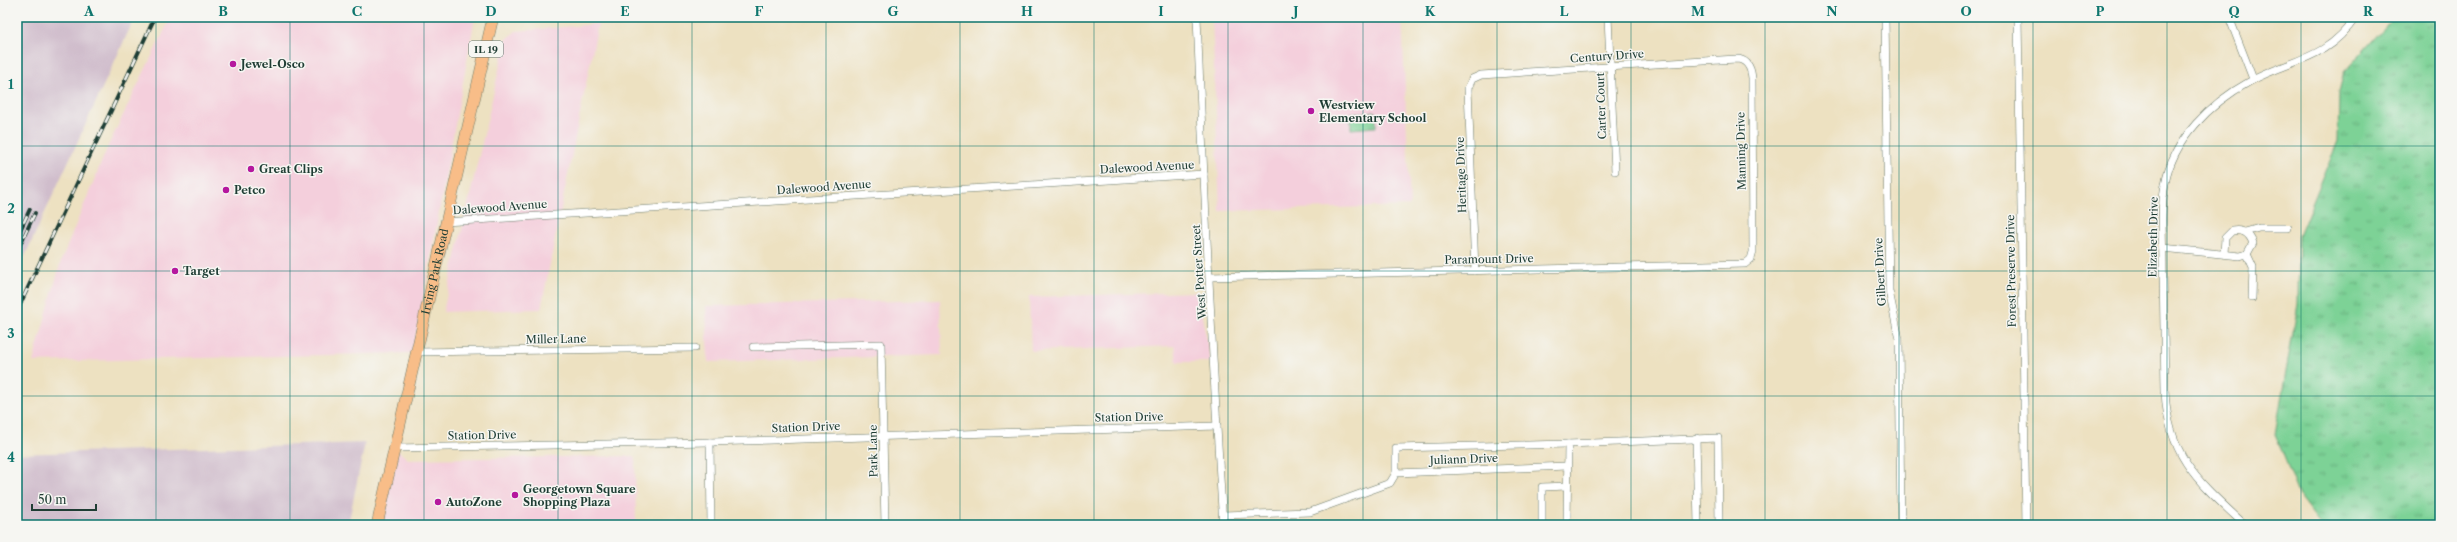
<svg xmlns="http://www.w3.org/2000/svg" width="2457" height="542" font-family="'Libre Caslon Text',serif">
  <defs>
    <pattern id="grass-tufts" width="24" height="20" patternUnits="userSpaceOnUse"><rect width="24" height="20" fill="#7dd296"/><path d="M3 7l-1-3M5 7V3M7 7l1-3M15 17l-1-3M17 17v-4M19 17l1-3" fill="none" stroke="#66ac7b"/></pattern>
  </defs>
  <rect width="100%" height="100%" fill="#f6f6f2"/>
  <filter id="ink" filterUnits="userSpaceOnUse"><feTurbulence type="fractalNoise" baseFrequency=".025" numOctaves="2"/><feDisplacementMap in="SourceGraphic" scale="8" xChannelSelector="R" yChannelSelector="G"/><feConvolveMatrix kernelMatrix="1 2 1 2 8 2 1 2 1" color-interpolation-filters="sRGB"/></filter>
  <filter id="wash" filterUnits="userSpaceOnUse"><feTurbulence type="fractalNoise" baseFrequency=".012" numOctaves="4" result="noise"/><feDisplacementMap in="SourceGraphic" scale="16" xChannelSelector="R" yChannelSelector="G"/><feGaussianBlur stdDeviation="0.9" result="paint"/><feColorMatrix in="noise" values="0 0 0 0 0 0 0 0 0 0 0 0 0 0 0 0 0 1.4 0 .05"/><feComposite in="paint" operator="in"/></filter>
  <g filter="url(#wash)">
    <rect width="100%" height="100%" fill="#ede1c1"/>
    <g fill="#f4cfdc">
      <path d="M171 17H475L413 353 33 362 61 261 108 146Z"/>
      <path d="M1212 17H1402L1410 206 1220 211Z"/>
      <path d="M598 24 541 309 443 312 506 39 516 31Z"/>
      <path d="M1197 292 1211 362H1177L1175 346 1031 351 1029 297Z"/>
      <path d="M940 300 942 355 708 362 706 306Z"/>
      <path d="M397 450 408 459 635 456 636 525H379Z"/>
    </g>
    <g fill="#d0bdcc">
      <path d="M17 17H135L17 273Z"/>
      <path d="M365 443 348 525H17V454Z"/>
    </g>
    <g fill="url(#grass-tufts)" stroke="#4e8865">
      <path d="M2394 17H2440V525H2321L2301 499 2275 434 2298 304 2299 236 2338 141 2339 92 2344 72Z"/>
      <path d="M1376 112V127L1351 129V113Z"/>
    </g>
  </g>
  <g filter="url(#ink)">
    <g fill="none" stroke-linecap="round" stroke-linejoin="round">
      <defs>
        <g id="minor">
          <path d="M1197 17C1204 186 1212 356 1223 525"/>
          <path d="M1608 17 1615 171"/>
          <path d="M1885 17 1889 291 1899 339 1901 525"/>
          <path d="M2018 17 2026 525"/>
          <path d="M2229 17 2253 79"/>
          <path d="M445 222 1204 174"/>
          <path d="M2245 232 2259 228H2288"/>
          <path d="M2163 248 2240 256 2247 254 2253 243C2249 233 2243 229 2232 231L2225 238 2224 254"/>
          <path d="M2247 254 2253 267 2252 298"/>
          <path d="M1210 277 1745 264 1751 259 1753 252 1752 78C1751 68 1747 59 1736 59L1481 75 1472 79 1468 88 1475 271"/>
          <path d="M753 347 881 344 885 525"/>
          <path d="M418 352 695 348"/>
          <path d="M1696 438 1698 525"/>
          <path d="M710 442 711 525"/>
          <path d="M395 448 710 442 1217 426"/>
          <path d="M1396 473V448L1568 444"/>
          <path d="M1223 515 1310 512 1390 483 1396 473 1567 466"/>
          <path d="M1542 525V487L1567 486"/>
          <path d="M1567 525 1568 444 1718 438 1719 525"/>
          <path d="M2245 525C2200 483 2168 458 2165 391 2164 350 2164 310 2163 269 2163 241 2160 212 2165 184 2173 139 2211 103 2249 82 2291 59 2326 61 2356 17"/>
        </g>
        <g id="primary">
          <path id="s1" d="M377 525 493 17"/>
        </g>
      </defs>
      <use href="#minor" stroke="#677665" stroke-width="8"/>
      <use href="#primary" stroke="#677665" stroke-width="12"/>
      <use href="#minor" stroke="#fff" stroke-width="7"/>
      <use href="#primary" stroke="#f8bd88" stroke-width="11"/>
      <defs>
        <g id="rail">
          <path d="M17 237 30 209"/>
          <path d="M17 251 35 213"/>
          <path d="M17 311 155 17"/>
        </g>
      </defs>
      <use href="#rail" stroke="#1f3d34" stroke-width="4"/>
      <use href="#rail" stroke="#f6f6f2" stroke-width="2.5" stroke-dasharray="8" stroke-linecap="butt"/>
    </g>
  </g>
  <path fill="none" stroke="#0f766e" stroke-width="1" stroke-opacity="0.55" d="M156 17V525M290 17V525M424 17V525M558 17V525M692 17V525M826 17V525M960 17V525M1094 17V525M1228 17V525M1363 17V525M1497 17V525M1631 17V525M1765 17V525M1899 17V525M2033 17V525M2167 17V525M2301 17V525M17 146H2440M17 271H2440M17 396H2440"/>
  <g fill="#b5179e" stroke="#f6f6f2" stroke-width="1.5">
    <circle cx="233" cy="64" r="4"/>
    <circle cx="1311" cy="111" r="4"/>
    <circle cx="251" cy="169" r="4"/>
    <circle cx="226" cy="190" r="4"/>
    <circle cx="175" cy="271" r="4"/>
    <circle cx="515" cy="495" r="4"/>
    <circle cx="438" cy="502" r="4"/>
  </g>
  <g text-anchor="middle" stroke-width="3" stroke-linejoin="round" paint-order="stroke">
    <rect fill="#f6f6f2" stroke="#60746d" stroke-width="1" x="469" y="41" width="34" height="16" rx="3"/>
    <g font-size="10" font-weight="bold" fill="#1f3d34">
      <text x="486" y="53">IL 19</text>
    </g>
    <g font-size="11" fill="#1f3d34" stroke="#f6f6f2">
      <text transform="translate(1607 56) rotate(-4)" y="4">Century Drive</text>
      <text transform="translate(1601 106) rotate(-92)" y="4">Carter Court</text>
      <text transform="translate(1741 151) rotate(-91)" y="4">Manning Drive</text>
      <text transform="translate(1147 167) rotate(-3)" y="4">Dalewood Avenue</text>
      <text transform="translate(1461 175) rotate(-92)" y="4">Heritage Drive</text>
      <text transform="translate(824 187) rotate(-4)" y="4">Dalewood Avenue</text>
      <text transform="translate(500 207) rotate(-4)" y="4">Dalewood Avenue</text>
      <text transform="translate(2153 237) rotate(-89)" y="4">Elizabeth Drive</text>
      <text transform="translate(1489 259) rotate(-1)" y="4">Paramount Drive</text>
      <text dy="4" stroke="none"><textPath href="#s1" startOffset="260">Irving Park Road</textPath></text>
      <text transform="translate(2011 271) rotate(-91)" y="4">Forest Preserve Drive</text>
      <text transform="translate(1199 272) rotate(-94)" y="4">West Potter Street</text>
      <text transform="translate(1880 272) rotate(-93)" y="4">Gilbert Drive</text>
      <text transform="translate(556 339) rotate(-1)" y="4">Miller Lane</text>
      <text transform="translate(1129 417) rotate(-1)" y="4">Station Drive</text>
      <text transform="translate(806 427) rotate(-2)" y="4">Station Drive</text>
      <text transform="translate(482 435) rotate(-1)" y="4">Station Drive</text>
      <text transform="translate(873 451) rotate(-91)" y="4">Park Lane</text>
      <text transform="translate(1464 459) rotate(-2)" y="4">Juliann Drive</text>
    </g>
    <g font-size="11" font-weight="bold" fill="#1f3d34" stroke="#f6f6f2" text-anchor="start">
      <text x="241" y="68">Jewel-Osco</text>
      <text x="1319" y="109">Westview<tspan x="1319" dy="13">Elementary School</tspan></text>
      <text x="259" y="173">Great Clips</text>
      <text x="234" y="194">Petco</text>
      <text x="183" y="275">Target</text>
      <text x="523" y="493">Georgetown Square<tspan x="523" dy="13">Shopping Plaza</tspan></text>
      <text x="446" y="506">AutoZone</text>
    </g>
  </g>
  <rect width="2457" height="542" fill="none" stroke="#f6f6f2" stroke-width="44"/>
  <path d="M32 504v6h64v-6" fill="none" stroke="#1f3d34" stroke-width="2"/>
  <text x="38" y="504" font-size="12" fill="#1f3d34" stroke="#f6f6f2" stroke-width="3" paint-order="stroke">50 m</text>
  <rect x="22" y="22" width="2413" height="498" fill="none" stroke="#0f766e" stroke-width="1.5"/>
  <g font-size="13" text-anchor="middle" font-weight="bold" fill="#0f766e">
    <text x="89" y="16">A</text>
    <text x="223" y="16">B</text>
    <text x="357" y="16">C</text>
    <text x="491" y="16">D</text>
    <text x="625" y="16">E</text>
    <text x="759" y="16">F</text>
    <text x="893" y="16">G</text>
    <text x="1027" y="16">H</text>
    <text x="1161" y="16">I</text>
    <text x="1296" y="16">J</text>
    <text x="1430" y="16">K</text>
    <text x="1564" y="16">L</text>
    <text x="1698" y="16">M</text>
    <text x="1832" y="16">N</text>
    <text x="1966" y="16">O</text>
    <text x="2100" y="16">P</text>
    <text x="2234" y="16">Q</text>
    <text x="2368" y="16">R</text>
    <text x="11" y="89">1</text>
    <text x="11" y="213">2</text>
    <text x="11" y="338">3</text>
    <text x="11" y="462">4</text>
  </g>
</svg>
